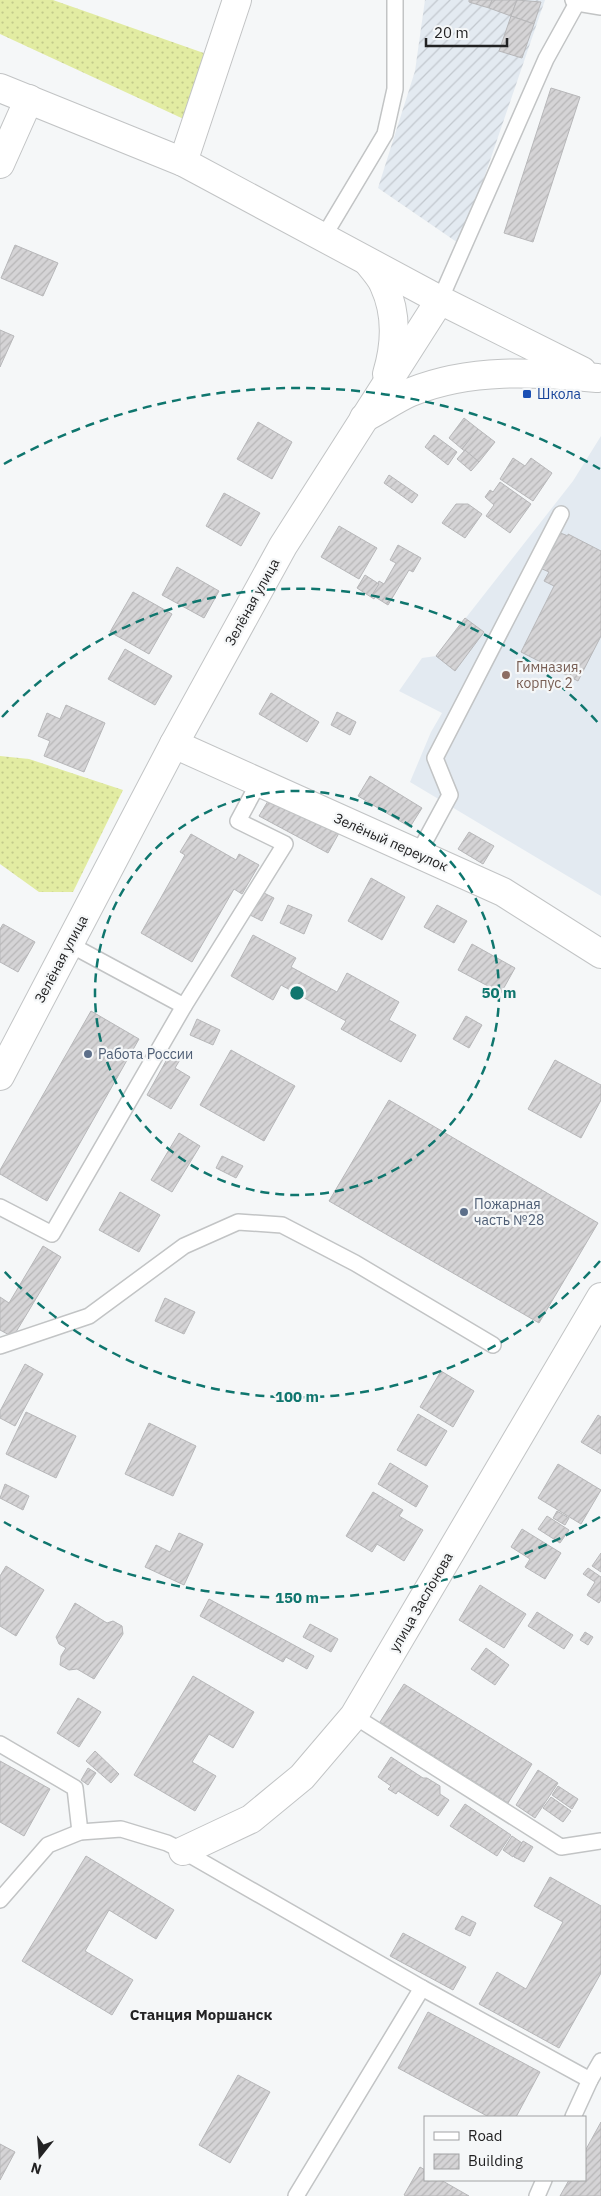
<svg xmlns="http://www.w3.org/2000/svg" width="601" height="2196" font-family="'IBM Plex Sans',sans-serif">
  <defs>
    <pattern id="industrial-furrows" width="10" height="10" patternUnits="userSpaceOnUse" patternTransform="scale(1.25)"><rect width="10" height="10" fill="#e3eaf1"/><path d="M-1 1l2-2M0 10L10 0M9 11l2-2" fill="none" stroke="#c2c8ce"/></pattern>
    <pattern id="grass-dots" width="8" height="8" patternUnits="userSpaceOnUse" patternTransform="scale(1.25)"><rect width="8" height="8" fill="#e2eca2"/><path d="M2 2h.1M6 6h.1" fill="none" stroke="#c2ca8b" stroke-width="1.8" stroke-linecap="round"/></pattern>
    <pattern id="building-hatch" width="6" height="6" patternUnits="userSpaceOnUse" patternTransform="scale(1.25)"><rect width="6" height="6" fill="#d5d4d6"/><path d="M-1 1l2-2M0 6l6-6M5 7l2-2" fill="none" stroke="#b7b6b7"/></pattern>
  </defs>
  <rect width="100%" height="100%" fill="#f5f7f8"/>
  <path fill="#e3eaf1" d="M601 436V896L410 782 431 732 442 713 399 691 422 658 436 656 573 481Z"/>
  <path fill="url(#industrial-furrows)" d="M425 0H545L461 245 378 188 415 71Z"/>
  <g fill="url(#grass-dots)">
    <path d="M0 0H53L215 57 188 121 0 34Z"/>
    <path d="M0 756 29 759 123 790 73 892H39L0 864Z"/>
  </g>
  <g fill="url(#building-hatch)" stroke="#b7b7b9">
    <path d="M469 0H492L489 8 469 2Z"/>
    <path d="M492 0H517L511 16 489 8Z"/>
    <path d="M517 0 541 2 534 24 511 16Z"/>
    <path d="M511 16 534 24 522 58 499 51Z"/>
    <path d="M551 88 580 97 533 242 504 233Z"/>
    <path d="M15 245 58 263 43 296 1 278Z"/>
    <path d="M0 330 14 336 0 367Z"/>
    <path d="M464 418 478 429 462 449 449 438Z"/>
    <path d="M258 422 292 442 272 479 237 459Z"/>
    <path d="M478 429 495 442 479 462 462 449Z"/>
    <path d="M434 435 457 452 448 465 425 447Z"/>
    <path d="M465 450 479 462 471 471 457 459Z"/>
    <path d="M513 458 525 466 531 458 552 473 533 501 500 479Z"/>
    <path d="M389 475 418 495 412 503 384 483Z"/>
    <path d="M500 482 531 504 510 533 486 516 494 505 485 497 490 490 493 492Z"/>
    <path d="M224 493 260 513 241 546 206 526Z"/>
    <path d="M456 504H468L482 514 465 538 442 523Z"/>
    <path d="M339 526 377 548 359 579 321 557Z"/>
    <path d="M558 532 568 536V534L601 551V636L578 681 521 652 554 586 544 581 549 572 540 568Z"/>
    <path d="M398 545 421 558 413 572 409 570 388 605 372 595 379 581 384 584 396 563 390 560Z"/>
    <path d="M177 567 219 591 204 618 162 595Z"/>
    <path d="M365 575 379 584 372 595 375 597 374 599 357 588Z"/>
    <path d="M133 592 172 614 149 654 110 632Z"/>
    <path d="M465 618 484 632 455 671 436 656Z"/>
    <path d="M125 649 172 676 155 705 108 679Z"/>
    <path d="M271 693 319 722 307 742 259 714Z"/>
    <path d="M66 705 105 723 84 772 44 756 50 741 38 736 47 713 60 719Z"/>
    <path d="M337 712 356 722 350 735 331 725Z"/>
    <path d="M370 776 422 808 410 827 358 796Z"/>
    <path d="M271 796 339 833 328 853 259 816Z"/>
    <path d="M469 832 494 846 483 864 458 849Z"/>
    <path d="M191 834 236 860 239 854 259 865 242 894 234 889 192 962 141 933 185 855 180 852Z"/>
    <path d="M371 878 405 897 382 940 348 921Z"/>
    <path d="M262 892 274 898 262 921 250 915Z"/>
    <path d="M288 905 312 915 304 934 280 923Z"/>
    <path d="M437 905 467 921 454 943 424 927Z"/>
    <path d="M3 924 35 942 18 972 0 962V929Z"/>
    <path d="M253 935 296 958 291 967 337 992 347 973 399 1002 389 1020 416 1035 401 1062 341 1029 346 1021 281 985 273 1000 231 976Z"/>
    <path d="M472 944 515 968 501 993 458 970Z"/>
    <path d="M91 1011 139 1039 47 1201 0 1174V1170Z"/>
    <path d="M466 1016 482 1025 469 1048 453 1039Z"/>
    <path d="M197 1019 220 1030 213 1045 190 1035Z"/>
    <path d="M231 1050 295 1086 264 1141 200 1105Z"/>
    <path d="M171 1052 181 1058 175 1068 190 1077 171 1109 147 1095Z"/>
    <path d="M555 1060 601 1085V1100L581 1138 528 1109Z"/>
    <path d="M389 1100 598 1223 539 1323 329 1201Z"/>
    <path d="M179 1133 200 1146 172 1192 151 1180Z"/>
    <path d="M222 1156 243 1166 236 1178 216 1168Z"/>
    <path d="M120 1192 160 1215 139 1252 99 1230Z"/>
    <path d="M43 1246 61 1257 13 1337 0 1330V1297L9 1303Z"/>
    <path d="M165 1298 195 1312 184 1334 155 1321Z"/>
    <path d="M25 1364 43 1374 15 1426 0 1418V1411Z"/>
    <path d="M441 1371 474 1391 453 1427 420 1407Z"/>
    <path d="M26 1412 76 1436 56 1478 6 1454Z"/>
    <path d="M418 1414 447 1431 426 1466 397 1450Z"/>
    <path d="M598 1415 601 1417V1454L581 1442Z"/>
    <path d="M149 1423 196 1446 173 1496 125 1474Z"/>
    <path d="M390 1463 428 1486 416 1507 378 1484Z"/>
    <path d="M558 1464 601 1490 581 1524 538 1498Z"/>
    <path d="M5 1484 29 1496 23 1510 0 1498Z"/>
    <path d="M373 1492 403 1510 399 1516 423 1530 404 1561 377 1544 372 1552 346 1536Z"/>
    <path d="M557 1511 569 1518 565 1525 553 1518Z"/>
    <path d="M547 1516 569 1530 560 1543 538 1529Z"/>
    <path d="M522 1529 561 1553 545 1579 525 1567 530 1559 511 1547Z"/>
    <path d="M179 1533 203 1544 184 1585 145 1567 156 1545 170 1552Z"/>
    <path d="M601 1553V1572L592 1566Z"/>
    <path d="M6 1566 44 1590 16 1636 0 1626V1576Z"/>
    <path d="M588 1568 601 1577V1600L599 1603 587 1595 595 1582 583 1574Z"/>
    <path d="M480 1585 526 1614 504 1648 459 1620Z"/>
    <path d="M209 1599 314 1656 307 1669 286 1657 283 1662 200 1616Z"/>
    <path d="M75 1603 107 1623 113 1621 122 1626 123 1634 94 1679 77 1669 69 1670 60 1665 61 1656 66 1648 59 1644 56 1637Z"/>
    <path d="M537 1612 573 1635 564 1649 528 1626Z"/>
    <path d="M310 1624 338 1639 331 1652 303 1637Z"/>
    <path d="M585 1632 593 1637 588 1645 580 1640Z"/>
    <path d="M486 1648 509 1665 495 1685 471 1669Z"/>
    <path d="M193 1676 254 1712 233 1748 209 1734 192 1762 216 1776 195 1811 134 1775Z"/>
    <path d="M404 1684 532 1764 508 1803 380 1722Z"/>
    <path d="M78 1698 101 1712 79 1747 57 1733Z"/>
    <path d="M95 1751 119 1774 111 1783 86 1761Z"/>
    <path d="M391 1757 423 1778H427L440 1786V1794L449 1800 438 1816 398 1791 396 1794 388 1789 391 1786 378 1777Z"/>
    <path d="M0 1761 50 1789 24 1836 0 1822Z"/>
    <path d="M88 1768 96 1773 88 1785 81 1780Z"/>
    <path d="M538 1770 558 1783 535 1818 516 1805Z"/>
    <path d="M558 1786 578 1799 572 1809 552 1795Z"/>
    <path d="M551 1797 571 1811 563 1822 543 1808Z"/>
    <path d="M465 1804 511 1835 497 1856 450 1826Z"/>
    <path d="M512 1836 522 1843 513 1857 503 1850Z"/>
    <path d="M523 1841 533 1847 524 1862 514 1857Z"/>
    <path d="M86 1856 174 1910 156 1939 109 1910 85 1951 133 1980 112 2015 22 1961Z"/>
    <path d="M550 1877 601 1906V1973L559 2048 479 2004 497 1972 526 1989 563 1922 534 1906Z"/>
    <path d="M462 1916 476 1923 470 1936 455 1929Z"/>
    <path d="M403 1933 466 1967 453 1990 390 1956Z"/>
    <path d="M428 2012 540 2072 516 2117H489L398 2068Z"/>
    <path d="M238 2075 270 2092 230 2163 199 2145Z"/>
    <path d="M601 2122V2196H560L569 2180H585V2151Z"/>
    <path d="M0 2144 15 2152 0 2180Z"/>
    <path d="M420 2167 425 2170V2180H441L469 2196H406L404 2195Z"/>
  </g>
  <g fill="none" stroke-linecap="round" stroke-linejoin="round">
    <defs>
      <g id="service">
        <path d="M573 0 577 3 601 7"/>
        <path d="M324 236 385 134 395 89V0"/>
        <path d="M440 300 546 59 577 3"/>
        <path d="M418 854 450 795 435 758 561 514"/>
        <path d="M69 944 184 1006 285 844 238 821 259 782"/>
        <path d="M0 1207 52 1234 184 1006"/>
        <path d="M0 1346 89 1316 184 1246 238 1222 282 1225 355 1263 493 1345"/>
        <path d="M354 1716 561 1847 601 1841"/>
        <path d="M0 1744 75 1788 80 1832"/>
        <path d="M0 1900 48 1845 80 1832 121 1829 167 1843 183 1851 422 1988 296 2196"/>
        <path d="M422 1988 590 2080 601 2061"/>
        <path d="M573 2117 590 2080"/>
        <path d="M537 2196 544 2180"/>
      </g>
      <g id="minor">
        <path d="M183 162 237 0"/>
        <path d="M0 164 29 99"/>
        <path d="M440 300 582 371"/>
        <path d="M364 418C380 410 395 399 411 392 470 368 535 372 597 378"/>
        <path d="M174 744 503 892 601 954"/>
        <path d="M183 1851 251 1819 302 1777 354 1716 601 1297"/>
      </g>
      <g id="tertiary">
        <path d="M0 88 183 162 440 300 283 546 174 744 0 1076"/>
        <path d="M368 262C373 269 381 277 384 285 397 313 396 344 387 374"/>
      </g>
    </defs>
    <use href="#service" stroke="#c2c4c5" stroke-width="18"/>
    <use href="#minor" stroke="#c2c4c5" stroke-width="30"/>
    <use href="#tertiary" stroke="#c2c4c5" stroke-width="30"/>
    <use href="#service" stroke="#fff" stroke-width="15"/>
    <use href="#minor" stroke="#fff" stroke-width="28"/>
    <use href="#tertiary" stroke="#fff" stroke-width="28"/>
  </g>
  <g fill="none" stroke="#0f766e" stroke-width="2.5" stroke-dasharray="9 6">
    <circle cx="297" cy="993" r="202"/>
    <path d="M600 1261A404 404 0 0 1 2 1269M2 717A404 404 0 0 1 600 725"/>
    <path d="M600 1517A605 605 0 0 1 4 1522M4 464A605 605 0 0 1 600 469"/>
  </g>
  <rect fill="#1a4fb4" stroke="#f5f7f8" stroke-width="2" x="522" y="389" width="10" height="10" rx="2.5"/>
  <circle fill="#8d6e63" stroke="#f5f7f8" stroke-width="2" cx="506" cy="675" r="5"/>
  <g fill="#5c6f8a" stroke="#f5f7f8" stroke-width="2">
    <circle cx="88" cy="1054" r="5"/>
    <circle cx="464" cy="1212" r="5"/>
  </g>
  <g text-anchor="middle" stroke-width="4.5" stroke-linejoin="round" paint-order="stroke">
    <g font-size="14" fill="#164399" stroke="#f5f7f8" text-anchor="start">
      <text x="537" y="399">Школа</text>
    </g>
    <g font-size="14" fill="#222223" stroke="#f5f7f8">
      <text transform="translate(252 602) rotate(-61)" y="5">Зелёная улица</text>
      <text transform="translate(391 842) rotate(24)" y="5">Зелёный переулок</text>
      <text transform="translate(61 959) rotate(-62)" y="5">Зелёная улица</text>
      <text transform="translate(421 1602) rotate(-60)" y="5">улица Заслонова</text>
    </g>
    <g font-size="14" fill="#785e54" stroke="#f5f7f8" text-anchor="start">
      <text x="516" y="672">Гимназия,<tspan x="516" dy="16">корпус 2</tspan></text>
    </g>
    <g font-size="14" fill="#4e5e75" stroke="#f5f7f8" text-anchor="start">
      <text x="98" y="1059">Работа России</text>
      <text x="474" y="1209">Пожарная<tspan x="474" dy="16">часть №28</tspan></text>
    </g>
    <g font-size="15" font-weight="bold" fill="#222223" stroke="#f5f7f8">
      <text x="201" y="2020">Станция Моршанск</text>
    </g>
  </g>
  <circle cx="297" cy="993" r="8" fill="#0f766e" stroke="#f5f7f8" stroke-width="2.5"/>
  <g font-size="15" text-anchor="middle" font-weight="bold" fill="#0f766e" stroke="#f5f7f8" stroke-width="4.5" stroke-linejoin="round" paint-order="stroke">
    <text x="499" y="998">50 m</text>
    <text x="297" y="1402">100 m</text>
    <text x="297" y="1603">150 m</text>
  </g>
  <rect x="424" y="2116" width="162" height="65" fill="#f5f7f8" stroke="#a1a2a3"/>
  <rect x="434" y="2132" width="25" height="8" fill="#ffffff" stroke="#a1a2a3"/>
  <text x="468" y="2141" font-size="15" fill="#222223">Road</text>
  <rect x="434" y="2154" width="25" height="15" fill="url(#building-hatch)" stroke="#a1a2a3"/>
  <text x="468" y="2166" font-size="15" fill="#222223">Building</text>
  <g transform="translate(40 2156) rotate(197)" stroke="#f5f7f8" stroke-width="4" paint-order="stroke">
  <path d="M0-4L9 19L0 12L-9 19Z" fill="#222223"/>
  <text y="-8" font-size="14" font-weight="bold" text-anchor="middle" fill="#222223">N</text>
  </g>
  <path d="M426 38v8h81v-8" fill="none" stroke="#222223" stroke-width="2.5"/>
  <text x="434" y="38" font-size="15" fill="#222223" stroke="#f5f7f8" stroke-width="4" paint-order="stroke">20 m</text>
</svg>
